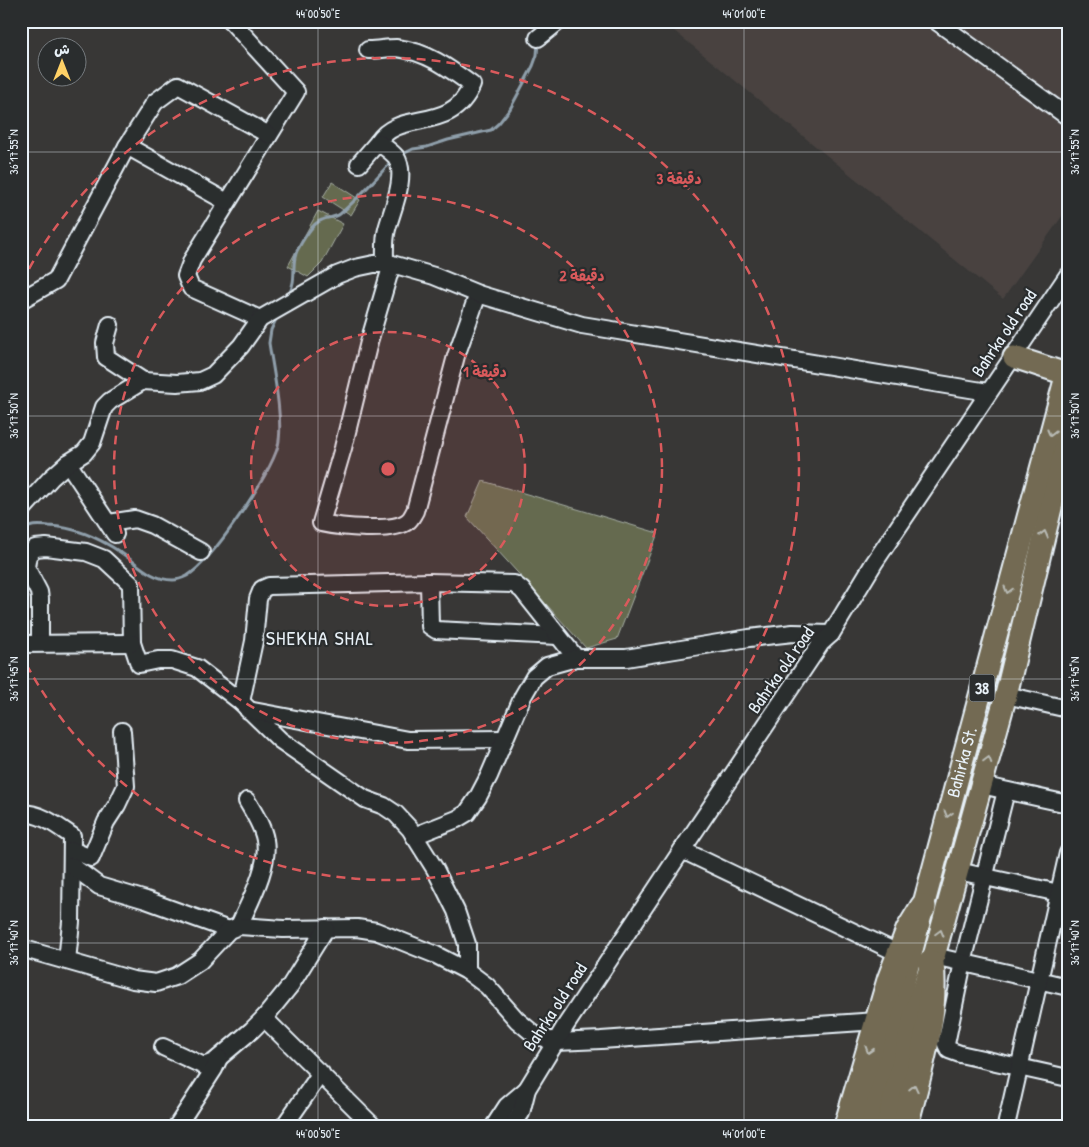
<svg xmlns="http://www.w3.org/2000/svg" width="1089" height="1147" font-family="'Patrick Hand','Playpen Sans Arabic',sans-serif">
  <rect width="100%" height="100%" fill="#383736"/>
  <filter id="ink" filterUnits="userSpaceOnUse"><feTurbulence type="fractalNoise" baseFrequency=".02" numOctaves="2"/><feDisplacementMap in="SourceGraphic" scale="10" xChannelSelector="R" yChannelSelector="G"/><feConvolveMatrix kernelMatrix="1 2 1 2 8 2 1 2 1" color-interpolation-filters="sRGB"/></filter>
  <g filter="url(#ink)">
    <path fill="#484240" d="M662 21H1068V208L1003 299Z"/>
    <g fill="#656a50" stroke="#a6aea4">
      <path d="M332 182 360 200 351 215 323 197Z"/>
      <path d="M318 211 343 224 322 263 308 277 288 266Z"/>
      <path d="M483 481 658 533 617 639 586 648 467 517Z"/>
    </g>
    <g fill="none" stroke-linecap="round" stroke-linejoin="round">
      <g stroke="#8f9fab" stroke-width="3">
        <path d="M538 31 539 21"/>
        <path d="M401 155 413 149 427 147 448 140 491 130 499 123 510 109 533 66 537 55 538 42"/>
        <path d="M289 294C298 278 290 262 298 249 303 240 312 223 322 220 328 217 335 218 340 214 359 198 375 179 392 161"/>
        <path d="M21 532C31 524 37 525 49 526 74 527 99 538 120 552 137 563 151 580 173 580 177 580 183 578 187 576 212 561 271 474 278 446 284 421 273 370 269 343L271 330 277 317"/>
      </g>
      <defs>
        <g id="minor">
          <path d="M231 21 296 92 192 260 186 276 191 288 260 319"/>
          <path d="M936 21 1068 117"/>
          <path d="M538 38 559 21"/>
          <path d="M368 50C377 50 387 48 396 48 426 51 449 68 472 85 451 135 400 108 378 142"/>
          <path d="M127 146 227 202"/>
          <path d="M359 164 378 142C384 147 391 151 396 157 408 175 392 210 387 229 384 240 385 251 385 263"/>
          <path d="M392 264 369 342 343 448 321 523C339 527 394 533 408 521 411 519 413 514 415 511L456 356 478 294"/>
          <path d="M21 300 56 280 127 146 155 102 178 85 269 135"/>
          <path d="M110 325 105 343 106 357 143 381"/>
          <path d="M68 463 115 534"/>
          <path d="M21 511 51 478 68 463 84 453 92 443 104 407 110 401 143 381 177 383 200 381 213 375 241 346 260 319 337 275 355 268 374 264H392L434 276 478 294 582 325 988 392"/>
          <path d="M109 523 135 519 152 525 201 552"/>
          <path d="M429 582 430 626 436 630 558 636"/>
          <path d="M40 643V599L39 592 26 567 28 555 35 548 46 547 86 552 104 559 131 584 132 643 139 664 158 660H172L197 668 241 702 280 740 365 799 384 806 396 814 410 829 435 869 456 911 467 944V971"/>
          <path d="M21 644 132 643"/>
          <path d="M1006 695 1068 709"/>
          <path d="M241 702 254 641 258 599 262 589 269 586 429 582 514 584 522 590 576 658"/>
          <path d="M248 710 408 740 504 739"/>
          <path d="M981 785 1068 804"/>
          <path d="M1006 791 963 962 946 1044 949 1050 960 1054 1068 1078"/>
          <path d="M21 813C41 813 56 825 72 836L71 922 67 961"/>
          <path d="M414 836 457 819 467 813 478 797 489 776 523 696 534 677 547 666 576 658H626L749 638 793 633 831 634"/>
          <path d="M72 850 91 858 106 822 117 805 126 786 122 731"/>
          <path d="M682 850 900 954"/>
          <path d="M72 866 99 886 146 900 229 930"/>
          <path d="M958 871 1068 895"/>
          <path d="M239 926C249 903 270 866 265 840 263 827 254 813 247 801"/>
          <path d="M21 948 133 980 156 983 177 976 200 961 229 930 239 926 283 929 357 928 376 931 436 955 467 971 487 986 517 1020 535 1035 556 1042 601 1040 877 1021"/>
          <path d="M934 956 1068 987"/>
          <path d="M264 1018 373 1126"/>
          <path d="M163 1047 204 1066 214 1062 252 1030 264 1018 290 986 326 928"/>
          <path d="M177 1126 214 1069 219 1058"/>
          <path d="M284 1126 321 1073"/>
          <path d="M494 1126 507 1106 527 1089"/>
          <path d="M512 1126 521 1113 527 1089 566 1025 682 850 821 643 831 634 874 563 1068 275"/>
          <path d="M1006 1126 1068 853"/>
        </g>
        <g id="major">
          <path d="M1014 357 1066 374"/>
          <path id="s1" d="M867 1126 923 907 1068 369"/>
          <path d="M887 1126 915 1013 934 956 1006 695 1068 437"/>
        </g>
        <g id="highway">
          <path d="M847 1126 890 980 909 930 923 907"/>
          <path d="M905 1126C918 1073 937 1018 931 963"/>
        </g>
      </defs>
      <use href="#minor" stroke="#e8f1f8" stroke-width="20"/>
      <use href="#major" stroke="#e8f1f8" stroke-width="25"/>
      <use href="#highway" stroke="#e8f1f8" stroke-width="29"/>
      <use href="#minor" stroke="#2a2d2e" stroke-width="16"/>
      <use href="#major" stroke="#736b52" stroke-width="21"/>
      <use href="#highway" stroke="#736b52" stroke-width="25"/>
    </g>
    <defs><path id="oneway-chevron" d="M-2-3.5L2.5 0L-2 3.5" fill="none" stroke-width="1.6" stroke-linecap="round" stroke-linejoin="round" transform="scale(1.25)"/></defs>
    <g stroke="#b9bbb6">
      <use href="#oneway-chevron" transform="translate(1051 433) rotate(104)"/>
      <use href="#oneway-chevron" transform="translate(1044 534) rotate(-76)"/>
      <use href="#oneway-chevron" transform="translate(1008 590) rotate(105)"/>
      <use href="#oneway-chevron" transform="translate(988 760) rotate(-75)"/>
      <use href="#oneway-chevron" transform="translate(948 814) rotate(105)"/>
      <use href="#oneway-chevron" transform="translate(940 933) rotate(-74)"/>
      <use href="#oneway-chevron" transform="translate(869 1050) rotate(107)"/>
      <use href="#oneway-chevron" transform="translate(914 1088) rotate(-77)"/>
    </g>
  </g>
  <path fill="none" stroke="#e8f1f8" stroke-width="1" stroke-opacity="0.45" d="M318 21V1126M744 21V1126M21 152H1068M21 416H1068M21 679H1068M21 943H1068"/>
  <circle cx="388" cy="469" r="137" fill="#da5a5c" fill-opacity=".12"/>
  <g fill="none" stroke="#da5a5c" stroke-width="2.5" stroke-dasharray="9 6">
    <circle cx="388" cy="469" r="137"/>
    <circle cx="388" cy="469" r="274"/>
    <path d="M22 282A411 411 0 1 1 22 656"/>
  </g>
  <g text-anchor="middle" stroke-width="4.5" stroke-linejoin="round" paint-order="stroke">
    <rect fill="#2a2d2e" stroke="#afb6bb" stroke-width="1" x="969.5" y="674.5" width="25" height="27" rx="4"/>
    <g font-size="16" font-weight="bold" fill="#e8f1f8">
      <text x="982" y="694">38</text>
    </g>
    <g font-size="18" fill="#e8f1f8" stroke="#2a2d2e">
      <text transform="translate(1004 333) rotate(-56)" y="6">Bahrka old road</text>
      <text transform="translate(781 670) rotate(-55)" y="6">Bahrka old road</text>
      <text dy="6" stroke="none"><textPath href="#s1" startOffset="376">Bahirka St.</textPath></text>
      <text transform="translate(555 1007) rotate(-57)" y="6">Bahrka old road</text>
    </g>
    <g font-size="20" letter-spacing="1" fill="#e8f1f8" stroke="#2a2d2e">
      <text x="320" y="645">SHEKHA SHAL</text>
    </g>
  </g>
  <circle cx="388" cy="469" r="8" fill="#da5a5c" stroke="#2a2d2e" stroke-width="2.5"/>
  <g font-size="15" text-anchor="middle" font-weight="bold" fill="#da5a5c" stroke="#2a2d2e" stroke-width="4.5" stroke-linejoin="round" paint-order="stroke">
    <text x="679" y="184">3 دقيقة</text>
    <text x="582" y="281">2 دقيقة</text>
    <text x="485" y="377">1 دقيقة</text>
  </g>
  <rect width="1089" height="1147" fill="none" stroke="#2a2d2e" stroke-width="55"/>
  <g transform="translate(62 62)"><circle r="24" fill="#2a2d2e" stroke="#767b7f"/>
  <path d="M0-4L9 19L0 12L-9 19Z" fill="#ffd166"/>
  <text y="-8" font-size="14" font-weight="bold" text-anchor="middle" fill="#e8f1f8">ش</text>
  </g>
  <rect x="28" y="28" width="1034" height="1092" fill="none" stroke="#e8f1f8" stroke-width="2"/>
  <g font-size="12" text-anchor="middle" fill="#e8f1f8">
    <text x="318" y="18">44°00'50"E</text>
    <text x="744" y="18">44°01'00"E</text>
    <text transform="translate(14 152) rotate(-90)" y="4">36°17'55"N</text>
    <text transform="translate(1075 152) rotate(-90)" y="4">36°17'55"N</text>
    <text transform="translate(14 416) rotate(-90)" y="4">36°17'50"N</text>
    <text transform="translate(1075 416) rotate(-90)" y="4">36°17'50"N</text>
    <text transform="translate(14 679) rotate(-90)" y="4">36°17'45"N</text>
    <text transform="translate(1075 679) rotate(-90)" y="4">36°17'45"N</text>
    <text transform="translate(14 943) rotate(-90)" y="4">36°17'40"N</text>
    <text transform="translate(1075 943) rotate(-90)" y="4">36°17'40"N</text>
    <text x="318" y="1138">44°00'50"E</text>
    <text x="744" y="1138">44°01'00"E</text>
  </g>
</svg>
